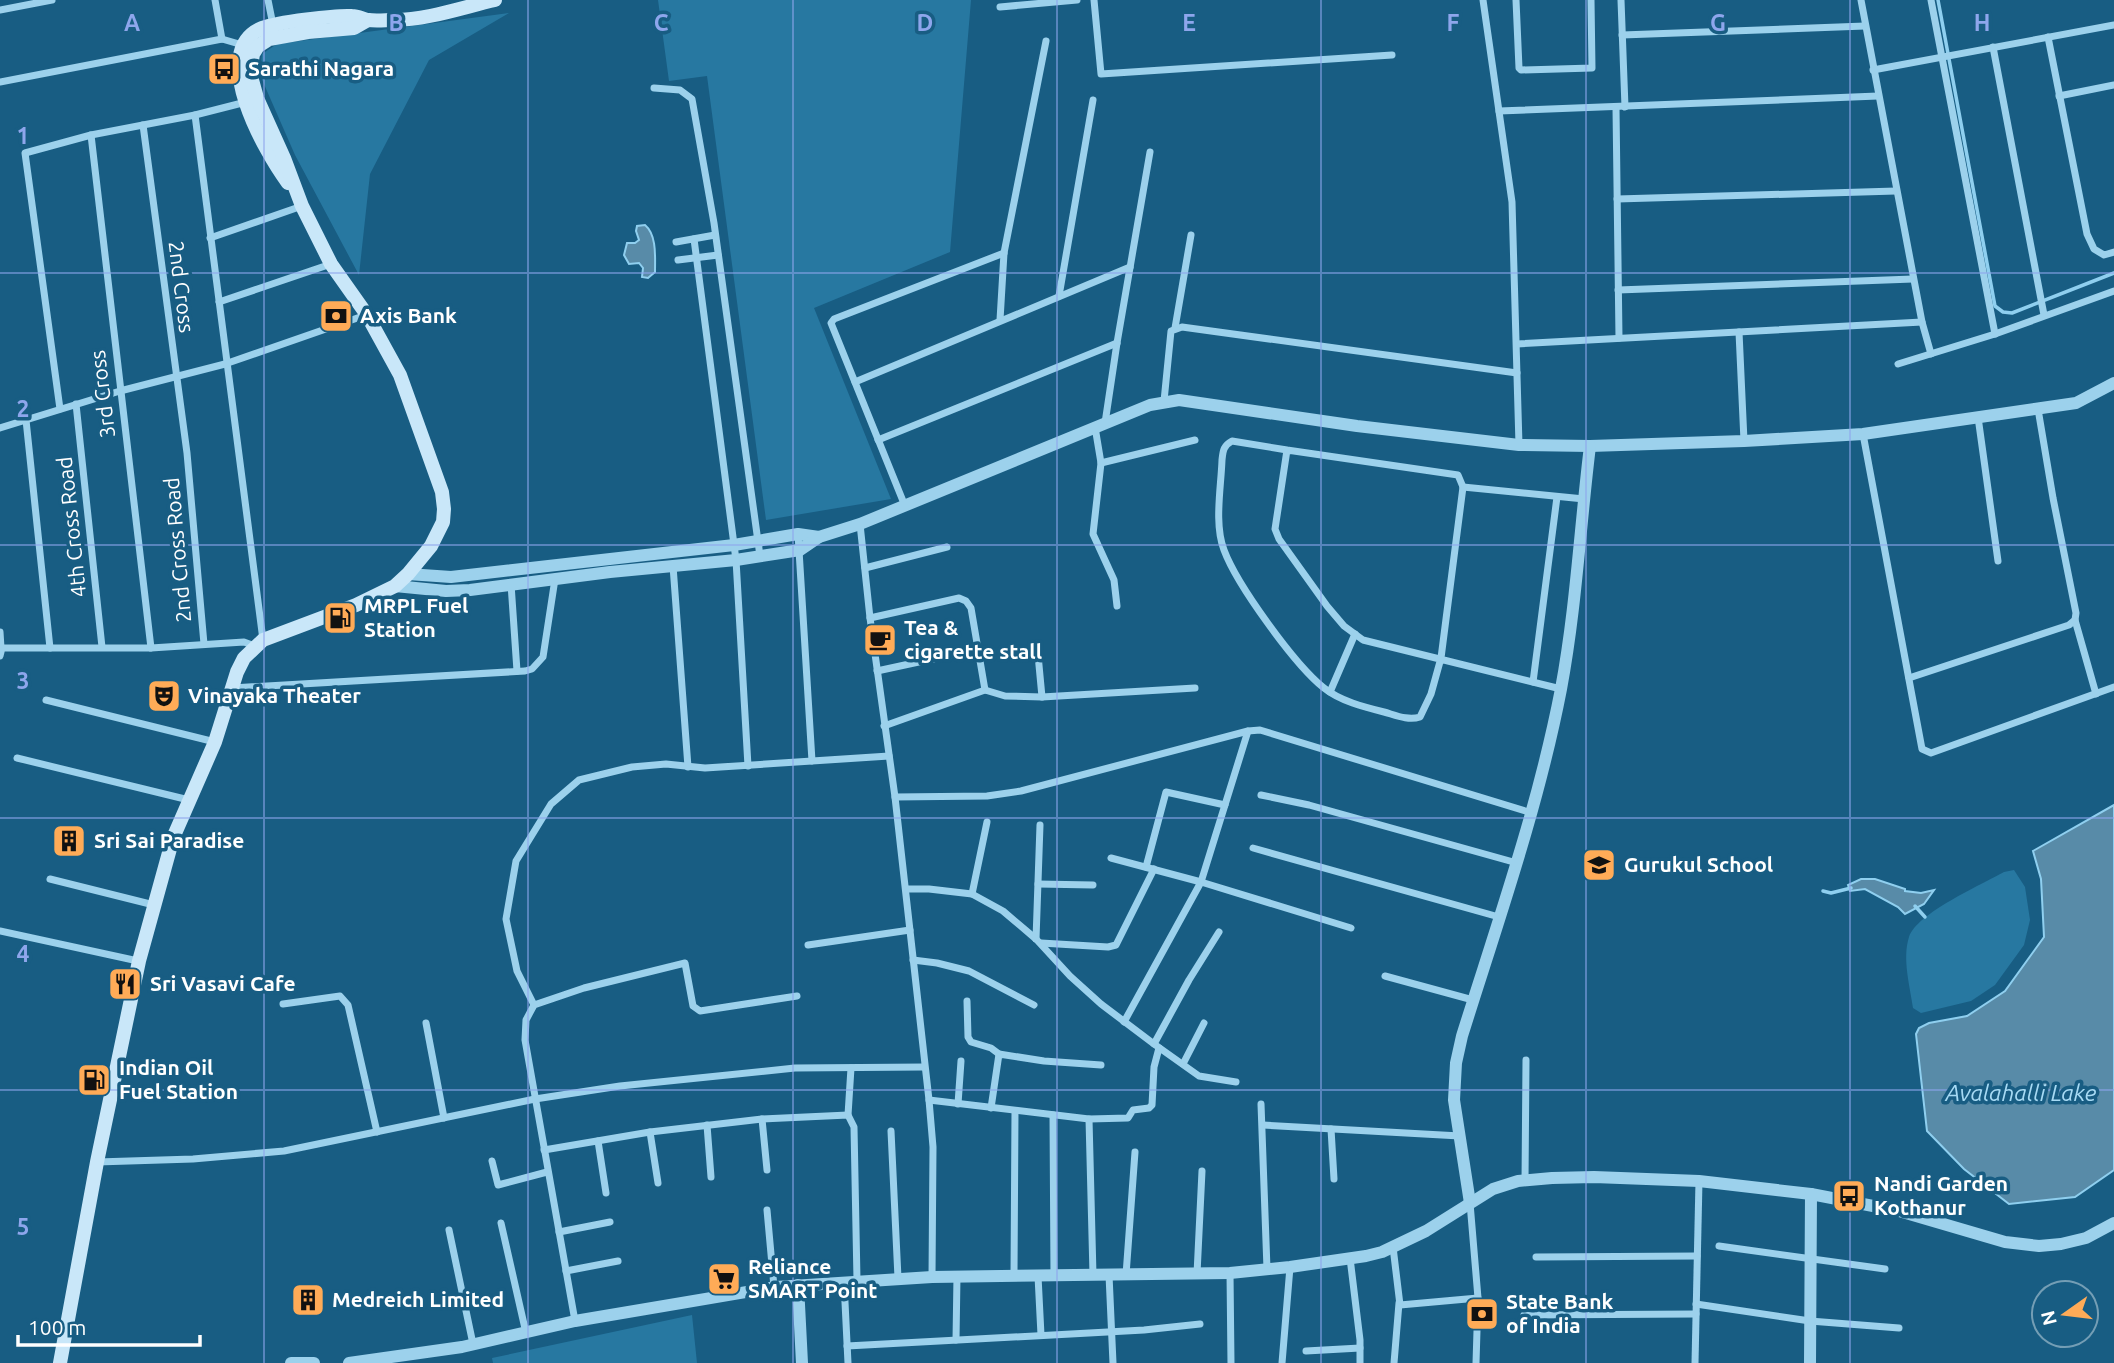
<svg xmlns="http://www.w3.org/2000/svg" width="2114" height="1363" font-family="Ubuntu,sans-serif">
  <rect width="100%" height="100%" fill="#185d83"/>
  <g fill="#2778a1">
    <path d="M658 0H971L950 252 814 308 891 499 766 520 707 76 669 81Z"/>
    <path d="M509 13 429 60 370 174 359 275 295 155 260 75 262 54 277 44Z"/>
    <path d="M2014 870 2025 887 2030 920 2024 945 1995 985 1971 1001 1921 1013 1913 1008C1910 986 1902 959 1909 937 1917 913 1981 885 2004 872Z"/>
    <path d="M692 1315 697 1363H493L492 1358Z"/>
  </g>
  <g fill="#588ba8" stroke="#8fcfef" stroke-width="2">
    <path d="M645 225C657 235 655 257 655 272L648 278 642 277 643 268 639 263 629 264 624 255 627 243H635L639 240 636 231 637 226Z"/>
    <path d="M2114 805V1170L2075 1197 2009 1204 1964 1169 1927 1131 1916 1034 1919 1028 1929 1023 1967 1016 2005 991 2044 937 2041 879 2033 851Z"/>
    <path d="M1861 879H1875L1905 889V891L1921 893 1934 890 1924 904 1905 914 1898 907 1865 889 1850 891 1848 885Z"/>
  </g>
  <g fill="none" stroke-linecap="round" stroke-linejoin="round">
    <g stroke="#8fcfef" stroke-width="3.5">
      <path d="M1938 0 1995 306 2003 312 2012 313 2114 273"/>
      <path d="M1823 891 1831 893 1851 888"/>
      <path d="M1915 906 1925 917"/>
    </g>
    <g stroke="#9cd1ec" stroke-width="7">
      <path d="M215 0 222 39"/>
      <path d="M268 0 273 25"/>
      <path d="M1094 0 1101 74 1392 55"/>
      <path d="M1483 0 1512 202 1519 445"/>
      <path d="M1516 0 1519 68 1521 70 1592 68 1591 0"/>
      <path d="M1621 0 1625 107"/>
      <path d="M1931 0 1995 334"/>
      <path d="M1000 7 1077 0"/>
      <path d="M0 10 52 0"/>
      <path d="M1622 35 1865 26"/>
      <path d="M2048 37 2087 234 2094 249 2104 255 2114 252"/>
      <path d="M1993 47 2044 315"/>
      <path d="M1873 70 2114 25"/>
      <path d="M0 82 222 39 246 46"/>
      <path d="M654 88 680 90 692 99 714 223 760 556"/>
      <path d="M2059 96 2114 85"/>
      <path d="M1616 108 1619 338"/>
      <path d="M1499 111 1878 96"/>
      <path d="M195 115 263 640"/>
      <path d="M143 125 187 453 204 644"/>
      <path d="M91 135 151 648"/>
      <path d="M1617 199 1896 191"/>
      <path d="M210 238 302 206"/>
      <path d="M694 239 736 560 748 766"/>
      <path d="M676 242 715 235"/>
      <path d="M678 260 718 255"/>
      <path d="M1618 290 1913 279"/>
      <path d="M1059 296 1093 100"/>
      <path d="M219 302 331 264"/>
      <path d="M1000 320 1004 253 1046 41"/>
      <path d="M1922 322 1931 354"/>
      <path d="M1175 328 1191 235"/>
      <path d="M1739 332 1744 441"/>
      <path d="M1517 344 1922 322 1861 0"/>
      <path d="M1898 364 1995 334 2114 291"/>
      <path d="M855 382 1130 267"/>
      <path d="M1164 401 1171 331 1182 327 1517 373"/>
      <path d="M76 404 102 647"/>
      <path d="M60 409 25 153 91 135 195 115 246 102"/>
      <path d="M1978 417 1998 561"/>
      <path d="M26 420 50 648"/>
      <path d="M1105 423 1117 343 1150 152"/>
      <path d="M1095 427 1101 463 1093 534 1114 580 1117 606"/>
      <path d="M0 428 120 391 225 364 366 315"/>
      <path d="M1863 434 1922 749 1931 753 2114 687"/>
      <path d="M878 440 1117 343"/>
      <path d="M1287 450 1232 441C1223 446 1223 451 1222 460 1221 488 1214 524 1224 550 1237 585 1295 665 1324 688 1340 701 1364 707 1384 712 1395 715 1408 721 1420 717L1431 694 1441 658 1463 487 1458 475 1287 450 1275 529 1279 539 1327 606 1344 626 1363 640 1561 689"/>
      <path d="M1101 463 1195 440"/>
      <path d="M1463 487 1584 499"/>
      <path d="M905 506 831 323 834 319 1004 253"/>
      <path d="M860 524 870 618 895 797 929 1100 933 1147 932 1277"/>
      <path d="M798 534 812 761"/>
      <path d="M673 566 688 767"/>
      <path d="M865 568 947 547"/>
      <path d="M511 584 517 671"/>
      <path d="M870 618 959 598 966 601 971 608 985 690"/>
      <path d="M2075 620 2096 694"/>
      <path d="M0 632 1 648"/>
      <path d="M1037 644 1042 697"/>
      <path d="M0 656 2 648H151L244 642 255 646"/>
      <path d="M877 671 951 655"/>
      <path d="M1909 678 2069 625 2075 620 2076 613 2053 498 2038 409"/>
      <path d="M1533 682 1557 497"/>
      <path d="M232 688 525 671 532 669 543 657 555 579"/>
      <path d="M1330 692 1355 634"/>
      <path d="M46 700 215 742"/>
      <path d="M884 726 985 690 1005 696 1042 697 1195 688"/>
      <path d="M17 758 189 800"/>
      <path d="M1261 795 1309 805 1517 863"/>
      <path d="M895 797 987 796 1021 791 1248 731 1260 730 1532 813"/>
      <path d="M1253 848 1499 917"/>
      <path d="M1111 858 1201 882 1351 928"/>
      <path d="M1146 867 1166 792 1225 805"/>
      <path d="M50 879 154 905"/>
      <path d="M1038 884 1093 885"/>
      <path d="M906 889H929L972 894 1003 911 1036 939 1070 976 1101 1004 1154 1044 1199 1076 1236 1082"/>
      <path d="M972 894 987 822"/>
      <path d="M0 931 138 961"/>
      <path d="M1036 939 1040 825"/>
      <path d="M1041 943 1108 947 1116 945 1154 869"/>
      <path d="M808 945 910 930"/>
      <path d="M913 960 937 963 969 971 1034 1005"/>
      <path d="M1385 976 1473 1000"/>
      <path d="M967 1001 968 1037 971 1042 991 1048 999 1054"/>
      <path d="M283 1004 340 996 348 1005 377 1132"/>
      <path d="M534 1005 517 971 506 919 516 861 551 804 579 780 632 767 666 764 705 768 889 756"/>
      <path d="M1124 1022 1201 882 1248 731"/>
      <path d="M426 1023 444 1118"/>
      <path d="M1154 1044 1189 980 1219 932"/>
      <path d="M1183 1064 1204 1023"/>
      <path d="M929 1100 1089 1119 1128 1118 1133 1110 1149 1108 1152 1105 1154 1067 1159 1048"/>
      <path d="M958 1104 961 1061"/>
      <path d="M1261 1104 1267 1269"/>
      <path d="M991 1108 999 1054 1044 1061 1101 1065"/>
      <path d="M848 1115 851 1068"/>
      <path d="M1053 1115 1054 1276"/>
      <path d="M762 1119 767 1170"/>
      <path d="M1089 1119 1093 1275"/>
      <path d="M707 1125 711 1177"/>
      <path d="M1263 1125 1460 1136"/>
      <path d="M1331 1129 1334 1179"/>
      <path d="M891 1131 898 1278"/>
      <path d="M650 1132 658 1183"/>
      <path d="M598 1141 606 1193"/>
      <path d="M544 1150 650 1132 762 1119 848 1115 854 1127 857 1280"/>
      <path d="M492 1161 498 1185 547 1172"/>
      <path d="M97 1162 193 1159 284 1151 535 1099 620 1086 795 1068 924 1067"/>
      <path d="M1525 1181 1526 1060"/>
      <path d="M1470 1203 1478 1298 1476 1363"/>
      <path d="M767 1210 774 1287"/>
      <path d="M501 1223 526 1333"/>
      <path d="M449 1230 473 1344"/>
      <path d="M559 1232 610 1222"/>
      <path d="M1719 1246 1885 1269"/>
      <path d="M1393 1247 1400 1305 1478 1298"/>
      <path d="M1536 1257 1697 1256"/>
      <path d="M1350 1258 1360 1340V1363"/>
      <path d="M566 1271 618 1261"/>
      <path d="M1230 1273 1231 1363"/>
      <path d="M1197 1274 1202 1171"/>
      <path d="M1109 1275 1113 1363"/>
      <path d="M1126 1275 1135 1152"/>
      <path d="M1014 1276 1015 1111"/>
      <path d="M1038 1276 1041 1335"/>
      <path d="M844 1282 848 1363"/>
      <path d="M1696 1304 1810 1321 1899 1328"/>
      <path d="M1524 1315 1696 1314"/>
      <path d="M575 1321 525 1040 526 1020 534 1005 584 988 685 963 693 1006 700 1011 797 996"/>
      <path d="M956 1340 957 1276"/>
      <path d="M847 1346 1144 1330 1200 1324"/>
      <path d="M1306 1351 1360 1348"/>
      <path d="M1282 1363 1290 1267"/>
      <path d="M1394 1363 1399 1303"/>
      <path d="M1695 1363 1699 1181"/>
    </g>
    <g stroke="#9cd1ec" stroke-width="12">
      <path d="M408 574 451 577 734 545 798 534 819 537"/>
      <path d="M395 586 446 591 470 590 610 572 736 560 800 550 819 537 860 524 1150 405 1179 400 1357 426 1519 445 1590 446 1744 441 1863 434 2076 403 2114 383"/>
      <path d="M1470 1203 1454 1100 1456 1063 1462 1036C1498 921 1538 808 1561 689 1576 609 1580 527 1590 446"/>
      <path d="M798 1285 802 1363"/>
      <path d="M291 1363H314"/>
      <path d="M349 1363 462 1347 575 1321 776 1287 932 1277 1230 1273 1290 1267 1366 1256 1382 1252 1426 1231 1493 1189 1518 1181 1552 1178 1594 1177 1699 1181 1811 1194 1899 1211 2005 1242 2039 1246 2061 1244 2086 1238 2114 1223"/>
      <path d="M1810 1363 1811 1194"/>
    </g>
    <g stroke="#c9e7f9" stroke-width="14">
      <path d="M288 183C265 152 207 51 262 28 277 22 336 15 352 16 358 16 363 19 368 20 376 21 386 20 395 20 426 20 464 7 495 0"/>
      <path d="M60 1363 97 1162 139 961 173 838 215 742 237 672 244 658 263 640 356 605 395 586 408 574 431 546 443 522 444 509 442 492 400 375 367 315 331 264 302 206 284 158 257 98 250 73 253 54 258 46 269 39 308 32 354 28 368 20"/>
    </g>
  </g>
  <path fill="none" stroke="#8ea6ec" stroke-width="2" stroke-opacity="0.55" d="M264 0V1363M528 0V1363M793 0V1363M1057 0V1363M1321 0V1363M1586 0V1363M1850 0V1363M0 273H2114M0 545H2114M0 818H2114M0 1090H2114"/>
  <defs>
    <symbol id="bus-square" viewBox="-11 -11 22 22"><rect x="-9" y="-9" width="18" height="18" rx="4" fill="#ffab57" stroke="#185d83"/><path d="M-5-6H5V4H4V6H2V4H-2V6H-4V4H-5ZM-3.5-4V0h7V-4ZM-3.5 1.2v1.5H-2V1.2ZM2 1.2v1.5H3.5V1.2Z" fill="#111"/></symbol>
    <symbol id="bank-square" viewBox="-11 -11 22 22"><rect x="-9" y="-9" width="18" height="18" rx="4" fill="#ffab57" stroke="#185d83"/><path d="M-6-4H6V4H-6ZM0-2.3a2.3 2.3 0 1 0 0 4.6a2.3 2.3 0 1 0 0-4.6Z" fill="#111"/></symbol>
    <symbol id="fuel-square" viewBox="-11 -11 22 22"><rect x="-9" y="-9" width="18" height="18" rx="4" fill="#ffab57" stroke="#185d83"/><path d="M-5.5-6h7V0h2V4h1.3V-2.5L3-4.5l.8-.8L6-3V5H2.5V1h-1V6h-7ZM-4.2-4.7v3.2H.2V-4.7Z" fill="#111"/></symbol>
    <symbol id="cafe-square" viewBox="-11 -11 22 22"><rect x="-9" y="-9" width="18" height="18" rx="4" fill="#ffab57" stroke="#185d83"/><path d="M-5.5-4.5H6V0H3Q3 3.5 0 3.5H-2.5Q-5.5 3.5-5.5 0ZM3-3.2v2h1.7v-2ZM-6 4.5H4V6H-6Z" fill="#111"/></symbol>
    <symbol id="theatre-square" viewBox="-11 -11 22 22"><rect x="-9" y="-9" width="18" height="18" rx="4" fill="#ffab57" stroke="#185d83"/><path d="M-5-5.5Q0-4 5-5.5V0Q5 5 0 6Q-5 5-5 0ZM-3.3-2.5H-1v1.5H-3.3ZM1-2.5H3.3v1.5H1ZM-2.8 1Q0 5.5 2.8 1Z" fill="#111"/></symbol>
    <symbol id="building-square" viewBox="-11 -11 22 22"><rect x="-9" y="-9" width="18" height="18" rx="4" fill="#ffab57" stroke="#185d83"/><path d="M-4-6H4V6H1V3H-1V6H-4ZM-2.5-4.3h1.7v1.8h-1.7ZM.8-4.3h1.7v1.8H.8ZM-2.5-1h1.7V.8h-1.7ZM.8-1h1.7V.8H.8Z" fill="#111"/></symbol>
    <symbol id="school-square" viewBox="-11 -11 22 22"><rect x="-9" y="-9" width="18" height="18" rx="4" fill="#ffab57" stroke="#185d83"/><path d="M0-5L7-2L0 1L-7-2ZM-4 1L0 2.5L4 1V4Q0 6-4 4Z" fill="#111"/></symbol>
    <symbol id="restaurant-square" viewBox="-11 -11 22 22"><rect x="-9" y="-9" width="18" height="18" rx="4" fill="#ffab57" stroke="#185d83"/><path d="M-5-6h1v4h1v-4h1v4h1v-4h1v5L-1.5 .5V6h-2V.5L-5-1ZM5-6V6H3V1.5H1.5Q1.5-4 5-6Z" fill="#111"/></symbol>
    <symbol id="supermarket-square" viewBox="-11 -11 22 22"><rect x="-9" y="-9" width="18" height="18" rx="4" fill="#ffab57" stroke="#185d83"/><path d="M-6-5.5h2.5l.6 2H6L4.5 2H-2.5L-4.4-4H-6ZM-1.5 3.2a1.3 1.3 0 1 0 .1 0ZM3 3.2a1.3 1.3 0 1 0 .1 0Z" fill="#111"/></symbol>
  </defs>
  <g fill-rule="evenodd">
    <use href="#bus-square" x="205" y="50" width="38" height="38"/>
    <use href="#bank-square" x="317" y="297" width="38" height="38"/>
    <use href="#fuel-square" x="321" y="599" width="38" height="38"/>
    <use href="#cafe-square" x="861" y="621" width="38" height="38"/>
    <use href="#theatre-square" x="145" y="677" width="38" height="38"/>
    <use href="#building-square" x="50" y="822" width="38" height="38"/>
    <use href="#school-square" x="1580" y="846" width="38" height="38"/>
    <use href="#restaurant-square" x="106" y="965" width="38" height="38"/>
    <use href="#fuel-square" x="75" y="1061" width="38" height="38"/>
    <use href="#bus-square" x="1830" y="1177" width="38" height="38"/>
    <use href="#supermarket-square" x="705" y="1260" width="38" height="38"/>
    <use href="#building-square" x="289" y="1281" width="38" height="38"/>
    <use href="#bank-square" x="1463" y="1295" width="38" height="38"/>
  </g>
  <g text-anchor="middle" stroke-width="7" stroke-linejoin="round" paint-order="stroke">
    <g font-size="21" font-weight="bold" fill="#fff" stroke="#185d83" text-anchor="start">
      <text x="248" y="76">Sarathi Nagara</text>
      <text x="360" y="323">Axis Bank</text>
      <text x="364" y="613">MRPL Fuel<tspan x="364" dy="24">Station</tspan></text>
      <text x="904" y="635">Tea &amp;<tspan x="904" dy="24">cigarette stall</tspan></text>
      <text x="188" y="703">Vinayaka Theater</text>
      <text x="94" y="848">Sri Sai Paradise</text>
      <text x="1624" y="872">Gurukul School</text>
      <text x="150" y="991">Sri Vasavi Cafe</text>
      <text x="119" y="1075">Indian Oil<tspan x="119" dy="24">Fuel Station</tspan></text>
      <text x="1874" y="1191">Nandi Garden<tspan x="1874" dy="24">Kothanur</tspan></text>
      <text x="748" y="1274">Reliance<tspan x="748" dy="24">SMART Point</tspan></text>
      <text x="332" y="1307">Medreich Limited</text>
      <text x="1506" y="1309">State Bank<tspan x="1506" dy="24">of India</tspan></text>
    </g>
    <g font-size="21" fill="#fff" stroke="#185d83">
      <text transform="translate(181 287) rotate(83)" y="7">2nd Cross</text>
      <text transform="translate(103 394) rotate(-97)" y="7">3rd Cross</text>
      <text transform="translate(72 527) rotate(-96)" y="7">4th Cross Road</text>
      <text transform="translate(178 550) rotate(-95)" y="7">2nd Cross Road</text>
    </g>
    <g font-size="23" font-style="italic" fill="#a7daf4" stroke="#185d83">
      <text x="2021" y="1101">Avalahalli Lake</text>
    </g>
  </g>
  <g font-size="23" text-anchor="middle" font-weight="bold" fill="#8ea6ec" stroke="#185d83" stroke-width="7" stroke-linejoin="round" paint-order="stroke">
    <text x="132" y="31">A</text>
    <text x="396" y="31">B</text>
    <text x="661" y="31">C</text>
    <text x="925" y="31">D</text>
    <text x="1189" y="31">E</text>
    <text x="1453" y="31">F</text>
    <text x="1718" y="31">G</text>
    <text x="1982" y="31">H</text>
    <text x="23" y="144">1</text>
    <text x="23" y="417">2</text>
    <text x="23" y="689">3</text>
    <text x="23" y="962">4</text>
    <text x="23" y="1235">5</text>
  </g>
  <g transform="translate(2065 1314) rotate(256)"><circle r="33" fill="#185d83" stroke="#749eb5" stroke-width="2"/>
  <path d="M0-5L12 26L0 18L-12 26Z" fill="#ffab57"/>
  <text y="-10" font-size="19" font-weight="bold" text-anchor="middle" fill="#ffffff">N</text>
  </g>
  <path d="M18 1335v10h182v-10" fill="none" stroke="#ffffff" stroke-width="3.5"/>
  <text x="28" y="1335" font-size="21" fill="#ffffff" stroke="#185d83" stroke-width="5" paint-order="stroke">100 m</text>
</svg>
